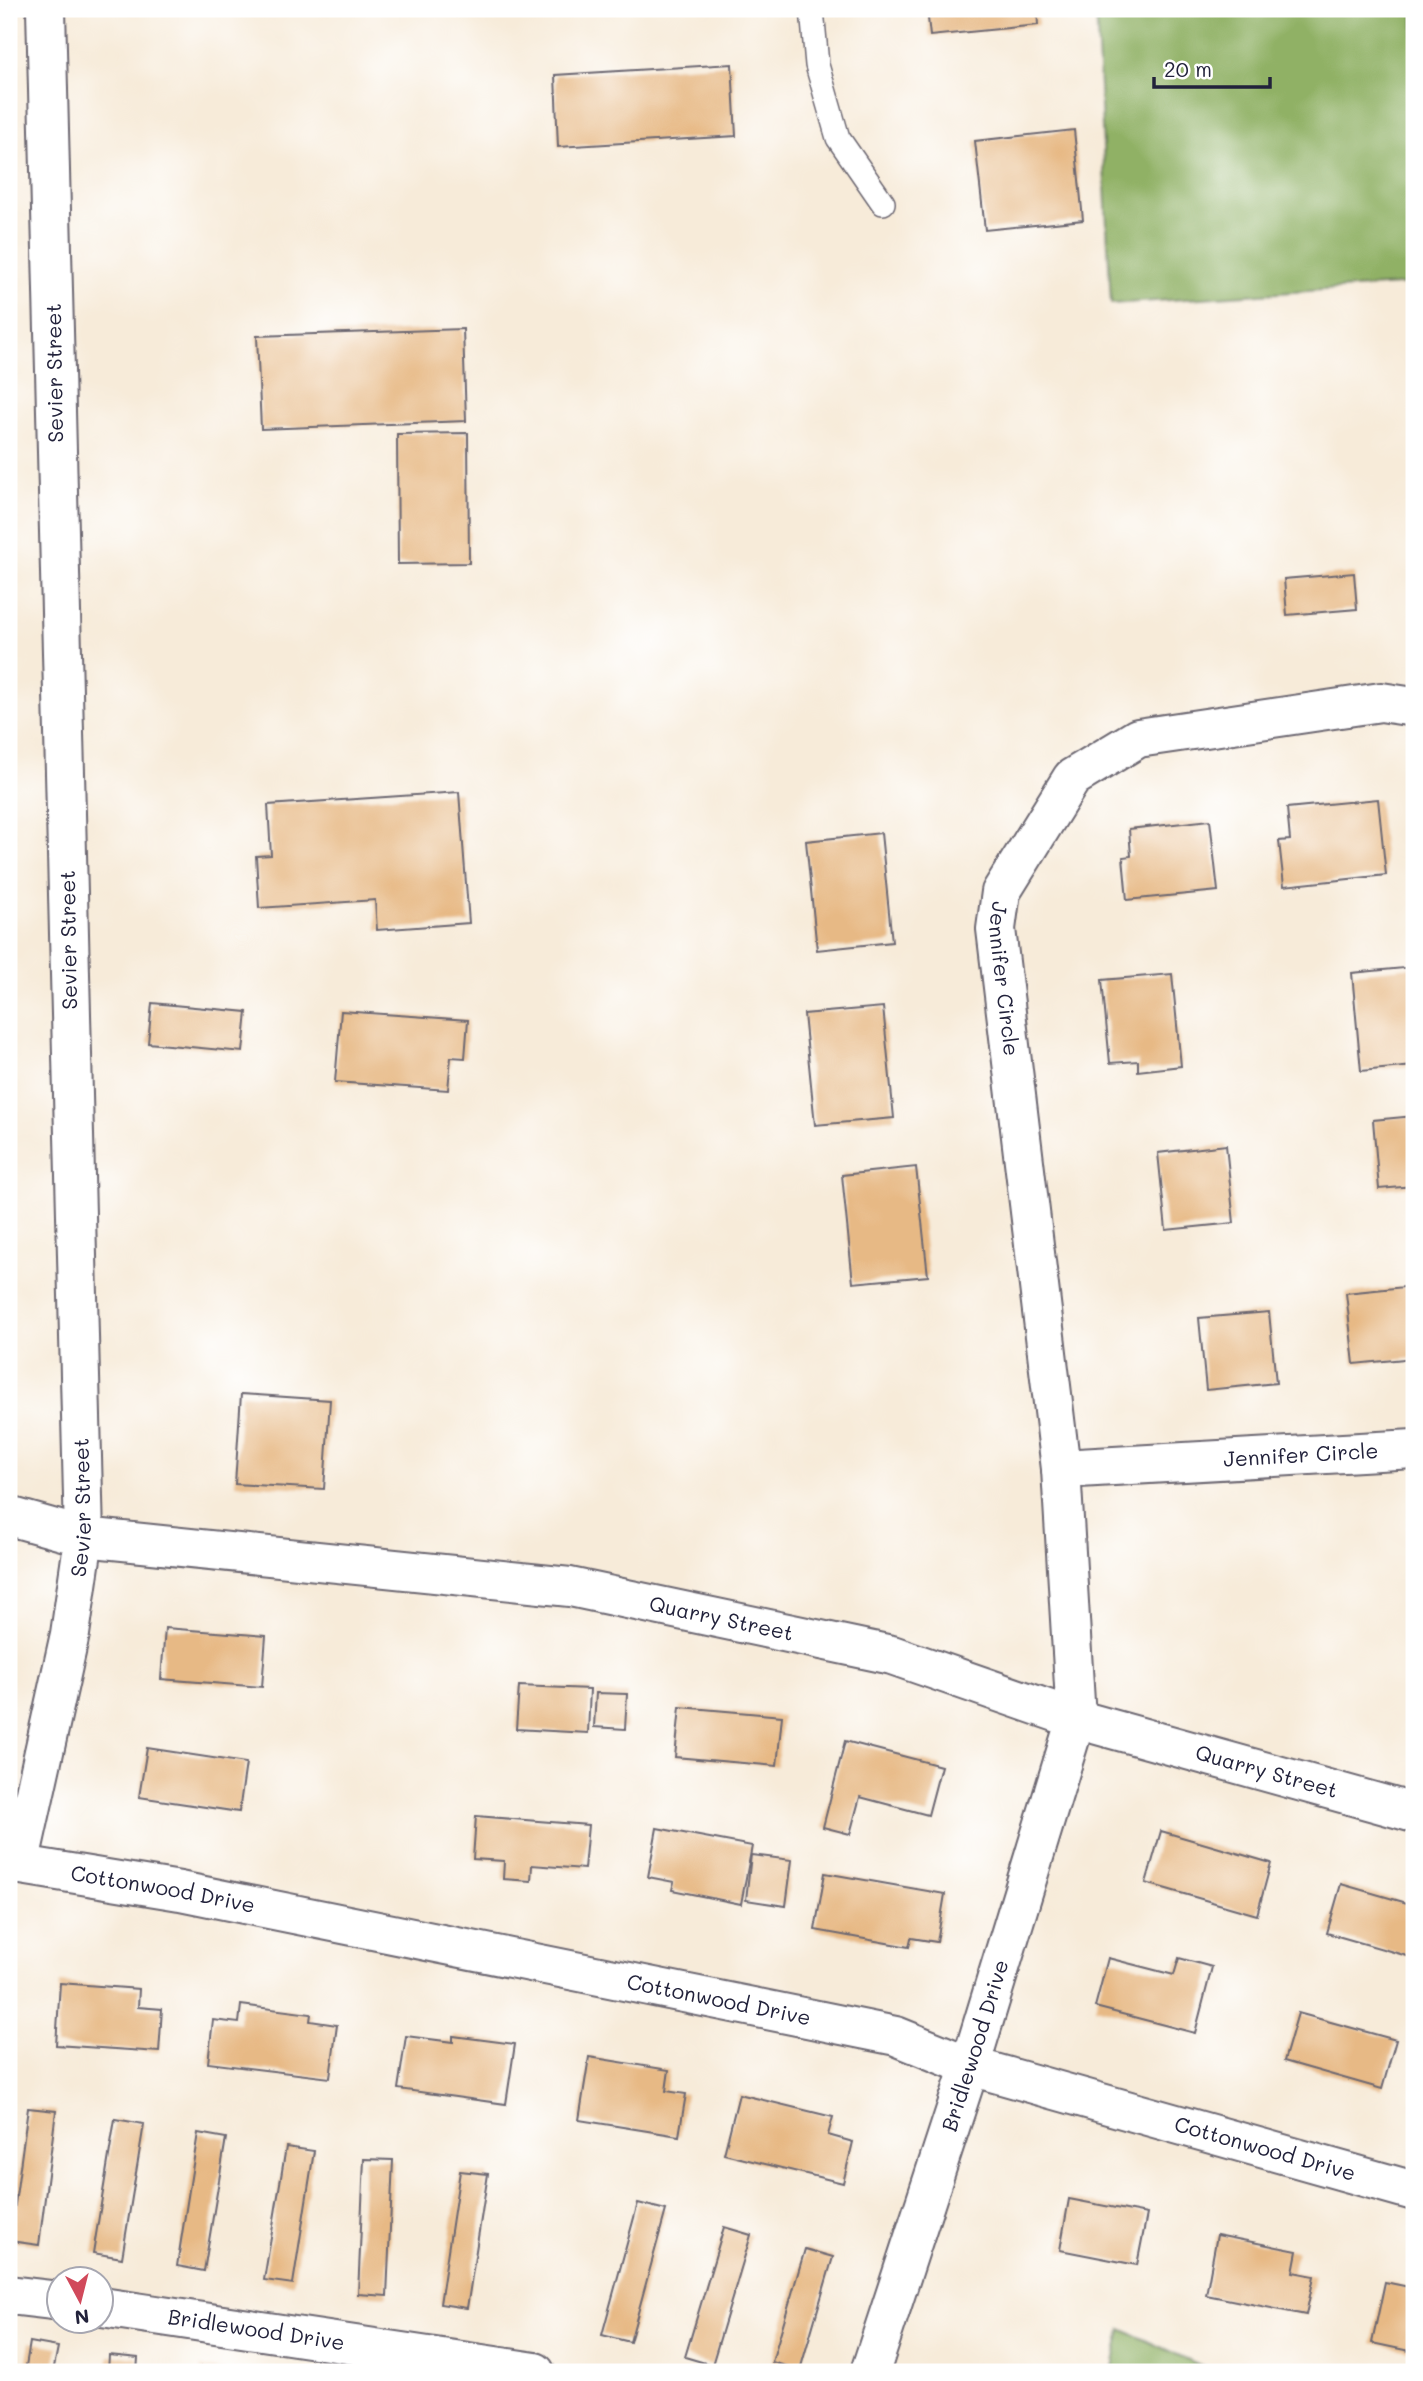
<svg xmlns="http://www.w3.org/2000/svg" width="1423" height="2381" font-family="Mali,sans-serif">
  <rect width="100%" height="100%" fill="#fff"/>
  <filter id="ink" filterUnits="userSpaceOnUse"><feTurbulence type="fractalNoise" baseFrequency=".0143" numOctaves="2"/><feDisplacementMap in="SourceGraphic" scale="14" xChannelSelector="R" yChannelSelector="G"/><feConvolveMatrix kernelMatrix="1 2 1 2 8 2 1 2 1" color-interpolation-filters="sRGB"/></filter>
  <filter id="wash" filterUnits="userSpaceOnUse"><feTurbulence type="fractalNoise" baseFrequency=".00686" numOctaves="4" result="noise"/><feDisplacementMap in="SourceGraphic" scale="28" xChannelSelector="R" yChannelSelector="G"/><feGaussianBlur stdDeviation="1.57" result="paint"/><feColorMatrix in="noise" values="0 0 0 0 0 0 0 0 0 0 0 0 0 0 0 0 0 1.4 0 .05"/><feComposite in="paint" operator="in"/></filter>
  <g filter="url(#wash)">
    <rect width="100%" height="100%" fill="#f7ebd9"/>
    <g fill="#90b165" stroke="#596a50" stroke-width="2">
      <path d="M1096 9H1414V284L1111 304Z"/>
      <path d="M1121 2329 1215 2372H1112Z"/>
    </g>
    <g id="blocks">
      <g fill="#e7b985">
        <path d="M927 9H1037L1038 25 930 36Z"/>
        <path d="M732 64 736 136 558 147 555 75Z"/>
        <path d="M1074 130 1083 220 985 230 975 141Z"/>
        <path d="M463 329 466 421 261 429 257 336Z"/>
        <path d="M468 433 469 563 398 564 397 434Z"/>
        <path d="M1354 573 1357 609 1287 615 1284 579Z"/>
        <path d="M459 792 469 923 377 930 375 900 259 908 256 856 271 855 268 805Z"/>
        <path d="M1378 799 1386 875 1284 886 1279 841 1290 840 1287 808Z"/>
        <path d="M1210 820 1218 891 1127 900 1123 857 1131 856 1129 829Z"/>
        <path d="M881 833 892 942 817 950 806 841Z"/>
        <path d="M1414 967V1066L1361 1071 1352 973Z"/>
        <path d="M1172 974 1181 1066 1138 1071V1061L1110 1063 1102 980Z"/>
        <path d="M152 1003 247 1012 243 1052 148 1043Z"/>
        <path d="M883 1007 894 1118 815 1125 804 1014Z"/>
        <path d="M341 1011 468 1020 465 1058 451 1057 448 1090 335 1082Z"/>
        <path d="M1414 1116V1186L1379 1189 1373 1120Z"/>
        <path d="M1226 1145 1234 1223 1166 1230 1158 1153Z"/>
        <path d="M916 1167 928 1276 853 1283 842 1175Z"/>
        <path d="M1414 1286V1358L1354 1364 1346 1293Z"/>
        <path d="M1269 1312 1276 1383 1206 1390 1199 1318Z"/>
        <path d="M241 1394 330 1400 324 1489 235 1484Z"/>
        <path d="M165 1628 266 1636 262 1687 161 1679Z"/>
        <path d="M519 1686 590 1689 588 1733 516 1729Z"/>
        <path d="M596 1693 627 1694 625 1729 594 1727Z"/>
        <path d="M680 1707 782 1716 777 1766 675 1757Z"/>
        <path d="M845 1741 941 1766 928 1815 860 1797 850 1834 823 1827Z"/>
        <path d="M147 1748 246 1763 239 1812 139 1797Z"/>
        <path d="M476 1816 588 1825 584 1869 532 1865 531 1881 503 1879 504 1861 473 1859Z"/>
        <path d="M657 1828 752 1846 741 1904 672 1890 674 1882 648 1877Z"/>
        <path d="M1161 1831 1271 1863 1257 1915 1146 1883Z"/>
        <path d="M751 1855 792 1860 786 1906 746 1900Z"/>
        <path d="M825 1873 945 1894 937 1942 911 1938 909 1947 815 1930Z"/>
        <path d="M1341 1884 1414 1905V1958L1327 1933Z"/>
        <path d="M1108 1958 1174 1975 1179 1958 1212 1967 1195 2033 1095 2007Z"/>
        <path d="M60 1983 139 1989 138 2007 162 2009 159 2052 56 2045Z"/>
        <path d="M241 2005 311 2014 310 2021 337 2025 330 2078 208 2063 213 2020 239 2023Z"/>
        <path d="M1298 2013 1396 2040 1382 2089 1284 2061Z"/>
        <path d="M406 2036 453 2042V2036L515 2044 506 2104 398 2089Z"/>
        <path d="M589 2057 669 2070 666 2091 686 2094 679 2136 579 2120Z"/>
        <path d="M739 2094 833 2117 828 2135 853 2142 843 2183 724 2154Z"/>
        <path d="M28 2108 56 2111 39 2245 10 2241Z"/>
        <path d="M115 2119 144 2124 122 2258 93 2253Z"/>
        <path d="M198 2133 226 2138 204 2271 177 2266Z"/>
        <path d="M286 2147 314 2151 293 2284 264 2280Z"/>
        <path d="M364 2159 393 2160 387 2296 358 2294Z"/>
        <path d="M460 2171 488 2174 467 2308 440 2304Z"/>
        <path d="M1069 2199 1147 2214 1137 2265 1060 2250Z"/>
        <path d="M638 2203 666 2210 630 2342 602 2335Z"/>
        <path d="M724 2227 751 2235 712 2365 685 2357Z"/>
        <path d="M1217 2235 1297 2251 1293 2272 1314 2276 1306 2315 1206 2295Z"/>
        <path d="M805 2249 833 2257 800 2370 772 2362Z"/>
        <path d="M1385 2282 1414 2288V2352L1372 2343Z"/>
        <path d="M30 2342 58 2347 53 2372H25Z"/>
        <path d="M109 2355 138 2358 137 2372H108Z"/>
        <path d="M202 2367 225 2371V2372H201Z"/>
      </g>
    </g>
  </g>
  <g filter="url(#ink)">
    <use href="#blocks" fill-opacity="0" stroke="#6d6872" stroke-width="2"/>
    <g fill="none" stroke-linecap="round" stroke-linejoin="round">
      <defs>
        <path id="lane" d="M812 9 817 65 838 138 883 203"/>
        <g id="street">
          <path id="s1" d="M1414 707 1381 702 1138 738 1072 778 1001 892 996 929 1061 1469 1414 1449"/>
          <path id="s2" d="M9 1516 84 1537 570 1587 892 1655 1076 1719 1414 1813"/>
          <path id="s3" d="M9 1863 180 1891 896 2036 970 2066 1414 2191"/>
          <path id="s4" d="M19 1865 70 1634 84 1537 46 9"/>
          <path d="M9 2295 60 2301"/>
          <path id="s5" d="M102 2307 535 2372"/>
          <path id="s6" d="M870 2372 970 2066 1076 1719 1061 1469"/>
        </g>
      </defs>
      <use href="#lane" stroke="#6d6872" stroke-width="26"/>
      <use href="#street" stroke="#6d6872" stroke-width="42"/>
      <use href="#lane" stroke="#fff" stroke-width="23"/>
      <use href="#street" stroke="#fff" stroke-width="38"/>
    </g>
  </g>
  <g text-anchor="middle" stroke-width="5" stroke-linejoin="round" paint-order="stroke">
    <g font-size="21" fill="#22223b" stroke="#fff">
      <text transform="translate(55 373) rotate(-91)" y="7">Sevier Street</text>
      <text transform="translate(69 940) rotate(-91)" y="7">Sevier Street</text>
      <text dy="7" stroke="none"><textPath href="#s1" startOffset="578">Jennifer Circle</textPath></text>
      <text dy="7" stroke="none"><textPath href="#s1" startOffset="1312">Jennifer Circle</textPath></text>
      <text dy="7" stroke="none"><textPath href="#s4" startOffset="364">Sevier Street</textPath></text>
      <text dy="7" stroke="none"><textPath href="#s2" startOffset="721">Quarry Street</textPath></text>
      <text dy="7" stroke="none"><textPath href="#s2" startOffset="1288">Quarry Street</textPath></text>
      <text dy="7" stroke="none"><textPath href="#s3" startOffset="156">Cottonwood Drive</textPath></text>
      <text dy="7" stroke="none"><textPath href="#s3" startOffset="723">Cottonwood Drive</textPath></text>
      <text dy="7" stroke="none"><textPath href="#s6" startOffset="343">Bridlewood Drive</textPath></text>
      <text dy="7" stroke="none"><textPath href="#s3" startOffset="1290">Cottonwood Drive</textPath></text>
      <text dy="7" stroke="none"><textPath href="#s5" startOffset="156">Bridlewood Drive</textPath></text>
    </g>
  </g>
  <rect width="1423" height="2381" fill="none" stroke="#fff" stroke-width="35"/>
  <g transform="translate(80 2300) rotate(173)"><circle r="33" fill="#ffffff" stroke="#a7a7b1" stroke-width="2"/>
  <path d="M0-5L12 26L0 18L-12 26Z" fill="#d1495b"/>
  <text y="-10" font-size="19" font-weight="bold" text-anchor="middle" fill="#22223b">N</text>
  </g>
  <path d="M1154 77v10h116v-10" fill="none" stroke="#22223b" stroke-width="3.5"/>
  <text x="1164" y="77" font-size="21" fill="#22223b" stroke="#ffffff" stroke-width="5" paint-order="stroke">20 m</text>
</svg>
